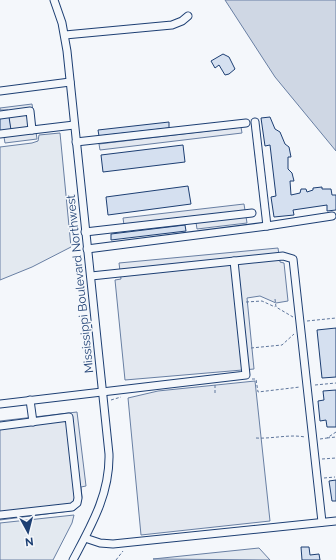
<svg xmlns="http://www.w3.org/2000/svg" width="336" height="560" font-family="Raleway,sans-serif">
  <rect width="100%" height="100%" fill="#f4f7fb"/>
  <g fill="#e3e9f0" stroke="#687fa3">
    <path d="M60 133 71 247 32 267 0 280V147L32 143 38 141 39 135Z"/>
    <path d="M74 515 72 523 53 560H0V523Z"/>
    <path d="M259 548 270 560 153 559Z"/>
  </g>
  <g fill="#e3e8f0" stroke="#687fa3">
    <path d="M32 104 37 139 5 143 4 137 11 136 8 110H0V108Z"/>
    <path d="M241 127 242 133 100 150 99 144Z"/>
    <path d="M244 204 247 223 197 229 195 216 124 225 123 218Z"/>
    <path d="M278 248 280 262 284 263 288 301 276 303 260 296 247 298 254 369 125 380 115 280 121 279 119 263Z"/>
    <path d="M255 381 270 521 141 535 128 398 158 391Z"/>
    <path d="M77 412 86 486 81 487 82 497 80 505 75 510 69 511 0 520V421Z"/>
  </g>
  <path fill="#cfd7e4" stroke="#687fa3" d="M225 0H336V151L275 77Z"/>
  <g fill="#d5e0f0" stroke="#1d3f73">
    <path d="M223 54 229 57 235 69 229 74 225 75 219 65 215 68 211 61Z"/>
    <path d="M9 117 11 130 0 131V118Z"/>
    <path d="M270 117 275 129 280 132 285 144 289 147 291 157H288V169L292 173 294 181H290L291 195 300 193 301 189H306L307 192 313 190V188L322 187V189H331L332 195H336V210L327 211V205L293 210 294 215 274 217 271 197 276 196 270 145 265 146 261 118Z"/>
    <path d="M169 122V128L99 136 98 130Z"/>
    <path d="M183 145 185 162 103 172 101 155Z"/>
    <path d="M188 186 191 204 108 215 106 197Z"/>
    <path d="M185 225 186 231 111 240V234Z"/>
    <path d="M336 328V377L322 378 317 330Z"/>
    <path d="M336 390V427H327L326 420 320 421 318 401 324 400 323 391Z"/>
    <path d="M336 480V501H332L329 481Z"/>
    <path d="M301 547H309L310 555 319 554 320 560H302Z"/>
  </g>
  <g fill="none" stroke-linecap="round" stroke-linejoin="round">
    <defs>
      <g id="minor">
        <path d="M54 0 62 23 67 51 109 454C110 494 91 526 73 560"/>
        <path d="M65 35 172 25 182 21 188 16"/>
        <path d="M0 91 70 82"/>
        <path d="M0 115 30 111 32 130 74 125"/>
        <path d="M255 122 267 226"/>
        <path d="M0 134 32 130"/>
        <path d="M76 142 246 123"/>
        <path d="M85 232 252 213"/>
        <path d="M87 249 267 226 332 216"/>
        <path d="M91 276 283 256 293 259 322 522"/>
        <path d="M30 400 33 422"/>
        <path d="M0 404 246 375 234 261"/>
        <path d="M0 426 69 417 78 498 77 503 72 507 0 515"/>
        <path d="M85 538 100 543 113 544 336 521"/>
      </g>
    </defs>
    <use href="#minor" stroke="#1d3f73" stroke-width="9"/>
    <g stroke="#5e769c" stroke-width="1" stroke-dasharray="3 2" stroke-linecap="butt">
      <path d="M275 299 276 307 293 317"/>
      <path d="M246 302 262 301 275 307"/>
      <path d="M307 321 336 318"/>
      <path d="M251 348 282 345 294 334"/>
      <path d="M252 379H256L258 392 300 387"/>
      <path d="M215 385V394"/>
      <path d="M315 385 336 383"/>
      <path d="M111 400 121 397"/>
      <path d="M256 438C272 439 289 434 305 437"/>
      <path d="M327 438 336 437"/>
      <path d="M320 439 327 438 336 432"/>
      <path d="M322 459 336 458"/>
      <path d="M324 478 335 477"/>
      <path d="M116 560 123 551"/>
    </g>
    <use href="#minor" stroke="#f4f7fb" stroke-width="7"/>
  </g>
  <g text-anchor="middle" stroke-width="3" stroke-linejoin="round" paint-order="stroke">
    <g font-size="12" fill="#1d3f73" stroke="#f4f7fb">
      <text transform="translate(80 284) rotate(-96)" y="4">Mississippi Boulevard Northwest</text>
    </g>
  </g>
  <g transform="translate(28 532) rotate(173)" stroke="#f4f7fb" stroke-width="3" paint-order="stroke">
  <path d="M0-3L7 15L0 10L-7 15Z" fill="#1d3f73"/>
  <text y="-6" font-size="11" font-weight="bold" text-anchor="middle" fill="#1d3f73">N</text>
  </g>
</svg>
